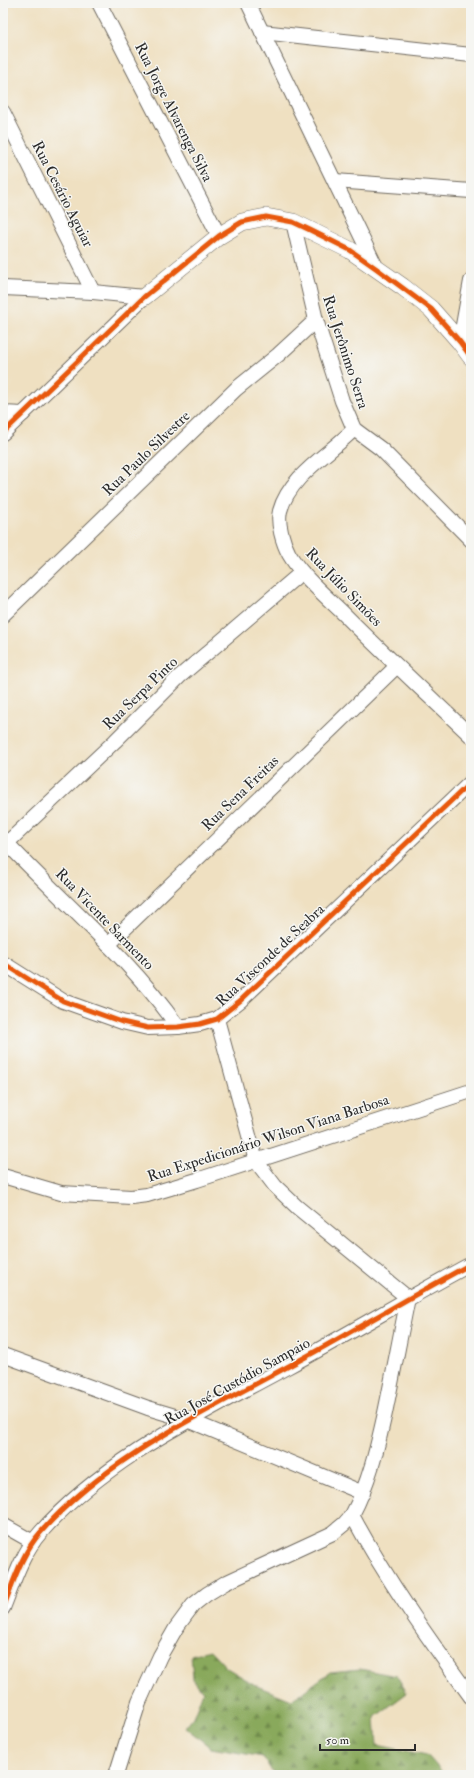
<svg xmlns="http://www.w3.org/2000/svg" width="474" height="1778" font-family="'IM FELL Double Pica',serif">
  <defs>
    <pattern id="forest-firs" width="22" height="20" patternUnits="userSpaceOnUse"><rect width="22" height="20" fill="#89a95c"/><path d="M5 1l3.5 6h-7zM16 11l3.5 6h-7z" fill="#708a4c"/></pattern>
  </defs>
  <rect width="100%" height="100%" fill="#f6f6f2"/>
  <filter id="ink" filterUnits="userSpaceOnUse"><feTurbulence type="fractalNoise" baseFrequency=".025" numOctaves="2"/><feDisplacementMap in="SourceGraphic" scale="8" xChannelSelector="R" yChannelSelector="G"/><feConvolveMatrix kernelMatrix="1 2 1 2 8 2 1 2 1" color-interpolation-filters="sRGB"/></filter>
  <filter id="wash" filterUnits="userSpaceOnUse"><feTurbulence type="fractalNoise" baseFrequency=".012" numOctaves="4" result="noise"/><feDisplacementMap in="SourceGraphic" scale="16" xChannelSelector="R" yChannelSelector="G"/><feGaussianBlur stdDeviation="0.9" result="paint"/><feColorMatrix in="noise" values="0 0 0 0 0 0 0 0 0 0 0 0 0 0 0 0 0 1.4 0 .05"/><feComposite in="paint" operator="in"/></filter>
  <g filter="url(#wash)">
    <rect width="100%" height="100%" fill="#efe0c1"/>
    <path fill="url(#forest-firs)" stroke="#5a6a44" d="M210 1650 227 1668 257 1686 292 1700 330 1672 360 1669 397 1676 407 1693 375 1717 377 1745 427 1755 445 1775H274L263 1757 211 1748 185 1727 193 1717 203 1692 193 1679 191 1655Z"/>
  </g>
  <g filter="url(#ink)">
    <g fill="none" stroke-linecap="round" stroke-linejoin="round">
      <defs>
        <g id="minor">
          <path d="M99 3 219 236"/>
          <path d="M248 3 377 269"/>
          <path d="M262 32 471 55"/>
          <path d="M3 112 93 292"/>
          <path d="M335 181 471 191"/>
          <path d="M293 222 316 320 342 401 354 429 381 449 471 540"/>
          <path d="M3 288 93 292 144 297"/>
          <path d="M460 342 471 281"/>
          <path d="M3 413 23 414"/>
          <path d="M354 429C330 454 290 475 280 511 277 523 283 543 289 554 303 578 327 597 346 616 387 657 429 696 471 736"/>
          <path d="M3 433 144 297"/>
          <path d="M3 615 236 389 278 355 316 320"/>
          <path d="M3 839C61 901 129 957 178 1027"/>
          <path d="M7 843 115 741 179 677 302 572"/>
          <path d="M108 945 397 666"/>
          <path d="M3 963 63 1001 122 1022 148 1028 178 1027 200 1024 217 1019 241 1000 471 782"/>
          <path d="M217 1019 256 1161 275 1186 297 1207 408 1298"/>
          <path d="M3 1176 61 1193 131 1197 147 1195 197 1180 471 1091"/>
          <path d="M408 1298C400 1337 393 1375 385 1413 377 1449 369 1483 352 1515 386 1579 428 1638 471 1697"/>
          <path d="M3 1355 148 1408 188 1420 363 1493"/>
          <path d="M3 1525 33 1542"/>
          <path d="M3 1608C13 1583 22 1553 40 1533 106 1458 201 1414 287 1367 349 1334 409 1297 471 1264"/>
          <path d="M116 1775 139 1702 160 1656 176 1628 193 1605 207 1594 225 1583 333 1533 344 1524 352 1515"/>
        </g>
        <path id="tertiary" d="M144 297 219 236 242 222 266 217 293 222 350 250 403 287 431 309 460 342 471 357"/>
      </defs>
      <use href="#minor" stroke="#706a60" stroke-width="16"/>
      <use href="#tertiary" stroke="#706a60" stroke-width="18"/>
      <use href="#minor" stroke="#fff" stroke-width="14"/>
      <use href="#tertiary" stroke="#fff" stroke-width="17"/>
      <defs>
        <g id="cycleway">
          <path d="M3 433 144 297 219 236 242 222 266 217 293 222 310 230 350 250 377 269 431 309 460 342 471 357"/>
          <path d="M3 963 63 1001 122 1022 148 1028 178 1027 200 1024 217 1019 241 1000 471 782"/>
          <path d="M3 1608C13 1583 22 1553 40 1533 106 1458 201 1414 287 1367 349 1334 409 1297 471 1264"/>
        </g>
      </defs>
      <use href="#cycleway" stroke="#f6f6f2" stroke-width="8"/>
      <use href="#cycleway" stroke="#e8590c" stroke-width="5"/>
    </g>
  </g>
  <g text-anchor="middle" stroke-width="3" stroke-linejoin="round" paint-order="stroke">
    <g font-size="15" fill="#2b2b2b" stroke="#f6f6f2">
      <text transform="translate(174 112) rotate(63)" y="5">Rua Jorge Alvarenga Silva</text>
      <text transform="translate(63 194) rotate(63)" y="5">Rua Cesário Aguiar</text>
      <text transform="translate(346 352) rotate(72)" y="5">Rua Jerônimo Serra</text>
      <text transform="translate(146 453) rotate(-44)" y="5">Rua Paulo Silvestre</text>
      <text transform="translate(344 587) rotate(46)" y="5">Rua Júlio Simões</text>
      <text transform="translate(140 693) rotate(-44)" y="5">Rua Serpa Pinto</text>
      <text transform="translate(240 793) rotate(-44)" y="5">Rua Sena Freitas</text>
      <text transform="translate(105 919) rotate(46)" y="5">Rua Vicente Sarmento</text>
      <text transform="translate(270 955) rotate(-43)" y="5">Rua Visconde de Seabra</text>
      <text transform="translate(268 1138) rotate(-18)" y="5">Rua Expedicionário Wilson Viana Barbosa</text>
      <text transform="translate(237 1381) rotate(-29)" y="5">Rua José Custódio Sampaio</text>
    </g>
  </g>
  <rect width="474" height="1778" fill="none" stroke="#f6f6f2" stroke-width="16"/>
  <path d="M320 1744v6h95v-6" fill="none" stroke="#2b2b2b" stroke-width="2"/>
  <text x="326" y="1744" font-size="12" fill="#2b2b2b" stroke="#f6f6f2" stroke-width="3" paint-order="stroke">50 m</text>
</svg>
